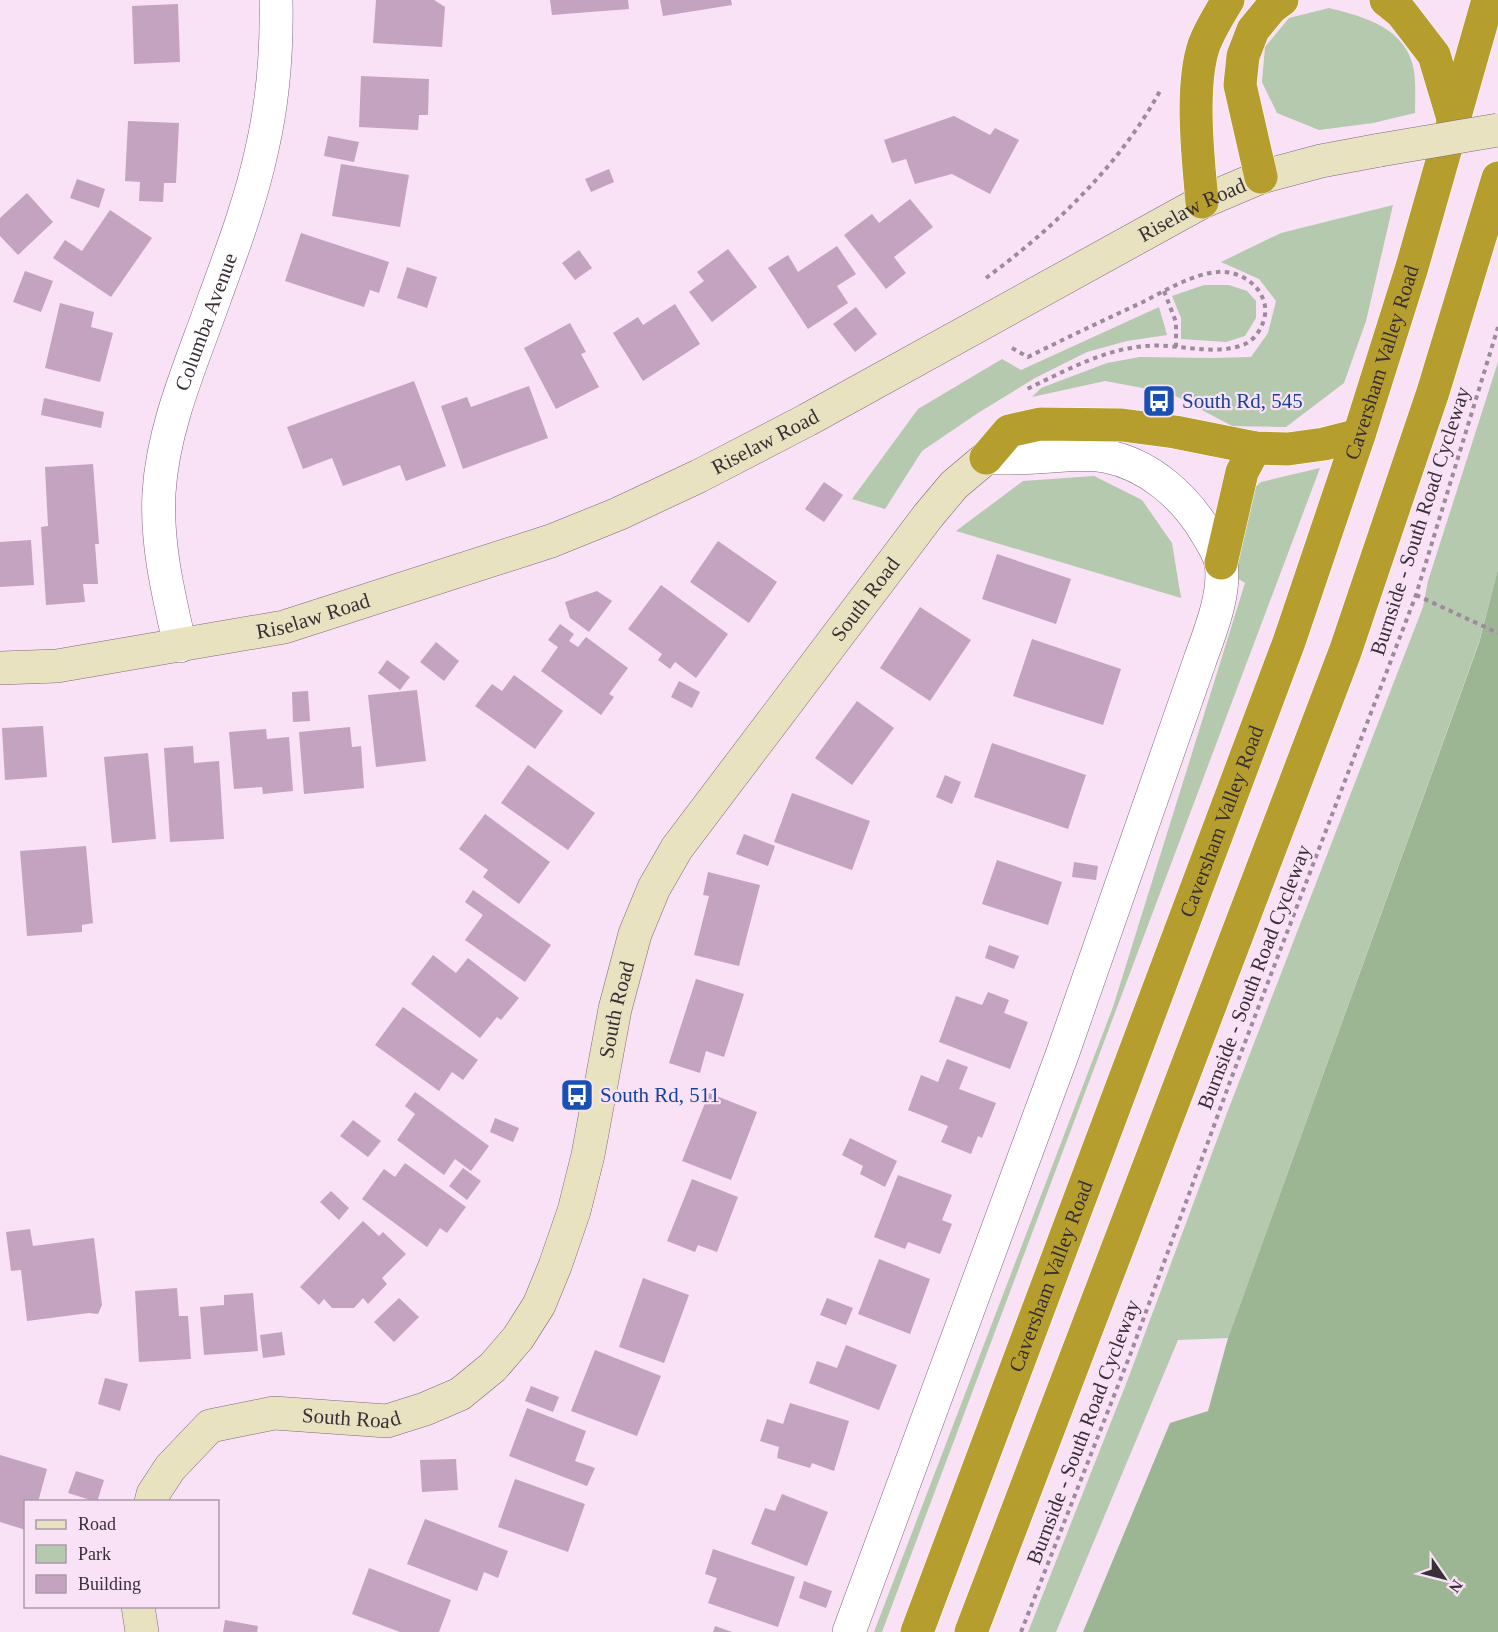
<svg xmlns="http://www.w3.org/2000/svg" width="1498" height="1632" font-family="Georgia,serif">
  <rect width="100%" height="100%" fill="#f9e1f6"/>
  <g fill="#b4c9ad">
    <path d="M1329 8C1365 17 1407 28 1414 71 1416 84 1415 99 1415 113L1373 123 1319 130 1277 113 1262 82 1265 47 1289 18Z"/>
    <path d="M1393 205 1366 321 1344 383 1286 427 1232 426 1170 393 1105 381 1032 397 1041 388 1107 363 1140 357 1212 358 1251 357 1268 333 1276 301 1259 279 1221 262 1281 233Z"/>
    <path d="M1204 285H1229L1247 291 1256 301V318L1245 336 1226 342 1181 339V318L1172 296Z"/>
    <path d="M1159 307 1167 335 1127 341 1087 352 1035 378 978 413 922 451 885 509 852 499 918 409 1002 359 1021 370Z"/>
    <path d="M1498 362V569L1479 642 1228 1338 1178 1340 1056 1632H1028L1128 1379 1227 1113 1423 607 1428 581Z"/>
    <path d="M1320 468 882 1632H874L1113 1007 1245 583 1234 576 1249 493 1261 482Z"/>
    <path d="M1094 476 1142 500 1172 543 1181 598 956 531 1023 481Z"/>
  </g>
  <path fill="#9cb593" d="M1498 569V1632H1083L1170 1423 1208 1411 1228 1338 1479 643Z"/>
  <g fill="#c4a3c1">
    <path d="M376 0H434L445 7 442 47 373 43Z"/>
    <path d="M550 0H628L629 9 552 15Z"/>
    <path d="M660 0H731L732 5 663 16Z"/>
    <path d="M178 4 180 62 134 64 132 6Z"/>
    <path d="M361 76 429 79 428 115H419L418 130 359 127Z"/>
    <path d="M954 116 990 135 995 128 1019 140 990 194 952 174 915 184 906 159 892 163 884 140Z"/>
    <path d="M128 121 179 123 176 183H164L163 202 139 201 140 182 125 181Z"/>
    <path d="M328 136 359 142 354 162 324 156Z"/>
    <path d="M341 164 409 175 400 227 332 216Z"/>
    <path d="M609 169 614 182 591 192 585 179Z"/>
    <path d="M77 179 105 189 99 208 70 198Z"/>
    <path d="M27 193 53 222 18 255 0 236V218Z"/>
    <path d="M910 199 933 227 894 257 906 273 886 289 844 235 872 214 879 223Z"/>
    <path d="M110 210 152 238 111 297 53 258 65 240 82 251Z"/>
    <path d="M301 233 389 262 379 293 370 290 364 307 285 281Z"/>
    <path d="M837 246 856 274 837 286 848 303 808 329 768 268 788 255 798 272Z"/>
    <path d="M728 249 757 287 712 322 689 292 704 281 697 272Z"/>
    <path d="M579 250 592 268 575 280 562 263Z"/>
    <path d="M407 267 437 277 427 308 397 298Z"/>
    <path d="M25 271 53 281 41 312 13 302Z"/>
    <path d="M60 303 94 312 91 327 113 333 100 382 45 368Z"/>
    <path d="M675 304 700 344 643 381 613 333 638 317 643 325Z"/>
    <path d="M856 307 877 334 855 352 833 324Z"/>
    <path d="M570 323 586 352 581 354 599 387 556 409 524 348Z"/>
    <path d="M414 381 446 466 406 481 400 465 343 486 332 458 303 469 287 427Z"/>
    <path d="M529 386 548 438 463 469 441 406 467 397 471 407Z"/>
    <path d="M44 398 104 412 101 428 41 415Z"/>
    <path d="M93 464 99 544H95L98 584H83L85 602 46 605 41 527 48 526 45 467Z"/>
    <path d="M824 482 843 495 824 522 805 509Z"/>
    <path d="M31 540 34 585 0 587V542Z"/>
    <path d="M718 541 777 582 749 623 690 582Z"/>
    <path d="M997 554 1071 579 1056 624 982 599Z"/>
    <path d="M661 585 728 634 696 678 675 662 670 669 658 660 662 654 628 629Z"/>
    <path d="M597 591 612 601 589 632 570 618 565 602Z"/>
    <path d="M920 607 971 640 930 701 880 668Z"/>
    <path d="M560 624 574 634 569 641 578 647 586 637 628 668 609 694 614 697 601 715 541 671 558 647 548 640Z"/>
    <path d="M1032 639 1121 669 1103 725 1013 696Z"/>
    <path d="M436 642 459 661 444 681 420 662Z"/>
    <path d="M387 660 410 677 400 690 378 673Z"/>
    <path d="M514 675 563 711 535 749 475 706 492 684 502 691Z"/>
    <path d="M679 681 700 692 692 708 671 697Z"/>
    <path d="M417 690 426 761 376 767 368 695Z"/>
    <path d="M308 691 310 721 293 722 292 692Z"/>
    <path d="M857 701 894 728 852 785 815 758Z"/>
    <path d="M43 726 47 777 5 780 2 728Z"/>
    <path d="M350 727 352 747 361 746 364 788 304 794 299 732Z"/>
    <path d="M266 729 267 739 289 737 293 791 263 794 262 787 234 789 229 732Z"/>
    <path d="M992 743 1086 775 1068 829 974 797Z"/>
    <path d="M193 746 194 763 219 761 224 839 170 842 164 748Z"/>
    <path d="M148 753 156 839 112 843 104 757Z"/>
    <path d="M528 765 595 813 568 850 501 803Z"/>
    <path d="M945 775 961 782 952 804 936 797Z"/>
    <path d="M792 793 870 821 852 870 774 842Z"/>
    <path d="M485 814 550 862 519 904 483 877 488 870 459 849Z"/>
    <path d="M744 834 775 846 768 866 736 854Z"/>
    <path d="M86 846 93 923 82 925V932L27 936 20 851Z"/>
    <path d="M997 860 1062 882 1048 925 982 904Z"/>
    <path d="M1074 862 1098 866 1096 880 1072 877Z"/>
    <path d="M708 872 760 885 739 966 694 955 709 896 703 895Z"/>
    <path d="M473 890 551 945 525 982 465 940 483 915 465 902Z"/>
    <path d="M989 945 1019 956 1014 969 985 958Z"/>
    <path d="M433 955 456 973 468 958 519 998 501 1020 497 1017 480 1038 411 984Z"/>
    <path d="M696 979 744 994 724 1057 706 1051 700 1073 669 1063Z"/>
    <path d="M988 992 1009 1000 1004 1013 1028 1022 1010 1069 939 1042 956 996 982 1005Z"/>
    <path d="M403 1007 478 1060 463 1080 452 1072 439 1091 375 1045Z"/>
    <path d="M947 1059 968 1067 959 1089 996 1103 982 1138 978 1136 971 1154 941 1142 948 1126 908 1110 921 1075 938 1082Z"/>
    <path d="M415 1092 489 1146 471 1171 455 1159 444 1175 397 1140 415 1114 405 1106Z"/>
    <path d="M709 1093 757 1112 731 1180 682 1161Z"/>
    <path d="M495 1118 519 1128 513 1142 490 1132Z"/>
    <path d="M353 1120 381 1141 368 1157 340 1136Z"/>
    <path d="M850 1138 897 1161 885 1187 860 1174 863 1166 842 1155Z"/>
    <path d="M405 1163 466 1207 447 1233 440 1228 427 1247 362 1199 384 1169 395 1177Z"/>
    <path d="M463 1168 481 1181 467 1200 449 1186Z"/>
    <path d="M898 1175 952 1195 942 1220 952 1224 940 1254 908 1242 905 1249 874 1237Z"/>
    <path d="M692 1179 738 1197 717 1252 698 1245 695 1252 667 1241Z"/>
    <path d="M331 1191 349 1208 339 1220 320 1202Z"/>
    <path d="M363 1221 379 1236 383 1232 406 1254 382 1278 387 1284 368 1304 363 1298 354 1308H332L324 1299 319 1305 300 1287Z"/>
    <path d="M30 1229 33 1246 94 1238 102 1305 98 1314 89 1313 27 1321 21 1270 11 1271 6 1232Z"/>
    <path d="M879 1259 930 1279 910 1334 858 1314Z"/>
    <path d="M643 1278 689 1295 664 1363 619 1347Z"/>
    <path d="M177 1288 179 1316H188L191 1359 139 1362 135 1291Z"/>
    <path d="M253 1293 258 1351 204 1355 200 1307 224 1305V1295Z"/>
    <path d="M399 1298 419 1317 394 1342 374 1322Z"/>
    <path d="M827 1298 853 1308 846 1325 820 1315Z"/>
    <path d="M282 1332 285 1355 263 1358 260 1335Z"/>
    <path d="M846 1345 897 1365 879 1410 809 1383 817 1361 837 1368Z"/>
    <path d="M595 1350 661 1376 637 1436 571 1411Z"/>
    <path d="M105 1378 128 1384 120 1411 98 1404Z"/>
    <path d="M531 1386 559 1397 553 1412 525 1401Z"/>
    <path d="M790 1403 849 1421 834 1471 812 1463 810 1468 777 1458 779 1447 760 1441 767 1419 783 1424Z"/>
    <path d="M527 1408 586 1431 575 1461 595 1468 587 1486 509 1456Z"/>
    <path d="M0 1455 47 1469 38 1502H26V1530L0 1522Z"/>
    <path d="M456 1459 458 1490 422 1492 420 1460Z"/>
    <path d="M76 1471 104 1480 97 1502 68 1493Z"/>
    <path d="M515 1479 585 1504 568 1552 498 1527Z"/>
    <path d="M782 1494 828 1512 807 1566 751 1544 765 1508 775 1511Z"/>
    <path d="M425 1519 508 1551 498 1578 484 1572 477 1591 407 1564Z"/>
    <path d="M713 1549 795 1577 778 1627 708 1603 717 1578 705 1574Z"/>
    <path d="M369 1568 451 1600 439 1632H400L352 1614Z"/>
    <path d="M804 1581 832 1591 826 1608 799 1598Z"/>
    <path d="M225 1620 258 1626 257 1632H223Z"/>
    <path d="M715 1626 732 1632H713Z"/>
  </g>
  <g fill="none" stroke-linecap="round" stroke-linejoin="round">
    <defs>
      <g id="street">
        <path id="s1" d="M180 646C169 596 156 545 159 493 163 425 193 360 215 297 233 248 251 200 262 149 273 101 277 49 276 0"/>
        <path d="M849 1632 1062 1055 1200 660C1210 632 1226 593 1221 563 1219 553 1212 542 1207 534 1185 496 1148 464 1105 456 1083 452 1058 456 1036 457 1019 458 1003 458 986 458"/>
      </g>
      <g id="secondary">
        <path id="s2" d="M0 668 57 666 284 627 551 541 618 514 699 476 807 420 1202 202 1261 177 1321 161 1380 150"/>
        <path id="s3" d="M151 1502 153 1494 170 1468 210 1426 274 1413 387 1421 425 1409 460 1394 493 1367 518 1338 539 1305 555 1266 574 1211 588 1155 615 1009 635 934 654 888 677 848 928 516 954 485 986 458"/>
        <path d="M138 1606 142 1632"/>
      </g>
      <g id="highway">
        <path d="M1386 0 1401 12 1434 55 1454 122"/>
        <path d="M1261 177 1240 85 1243 56 1253 30 1271 8 1282 0"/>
        <path d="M1202 202C1198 158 1190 86 1204 45 1210 29 1219 15 1228 0"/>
        <path d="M986 458 1009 431 1040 424 1122 425 1175 432 1255 448 1288 449 1324 444 1359 435"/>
        <path d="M1221 563 1242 472 1255 448"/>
        <path id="s4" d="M917 1632 1289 642 1359 435 1412 267 1488 0"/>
        <path d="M971 1632 1345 652 1433 392 1498 178"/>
      </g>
    </defs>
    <use href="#street" stroke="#7e687c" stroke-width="34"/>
    <use href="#secondary" stroke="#7e687c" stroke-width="34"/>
    <use href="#highway" stroke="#fff" stroke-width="34"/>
    <g stroke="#9c8b9a" stroke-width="4" stroke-dasharray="4.5 4.5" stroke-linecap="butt">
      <path d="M986 278C1054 228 1121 164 1161 89"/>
      <path d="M1164 291 1176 322V347"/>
      <path d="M1012 348 1028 357C1066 338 1104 320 1143 302 1164 291 1195 273 1218 272 1237 270 1259 283 1264 302 1269 316 1259 338 1245 344 1215 357 1178 343 1146 346 1104 349 1065 371 1027 389"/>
      <path d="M1416 595 1498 633"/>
      <path d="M1021 1632 1132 1350 1231 1079 1416 595 1498 327"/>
    </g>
    <use href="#street" stroke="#fff" stroke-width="33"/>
    <use href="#secondary" stroke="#e9e2c0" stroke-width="33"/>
    <use href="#highway" stroke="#b59e2d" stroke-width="33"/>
    <defs>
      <path id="secondary-bridge" d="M1380 150 1498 130"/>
    </defs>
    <use href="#secondary-bridge" stroke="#7e687c" stroke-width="34" stroke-linecap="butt"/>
    <use href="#secondary-bridge" stroke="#e9e2c0" stroke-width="33"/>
  </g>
  <defs>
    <symbol id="bus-square" viewBox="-11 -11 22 22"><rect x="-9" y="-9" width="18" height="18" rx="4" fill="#1a4fb4" stroke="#f9e1f6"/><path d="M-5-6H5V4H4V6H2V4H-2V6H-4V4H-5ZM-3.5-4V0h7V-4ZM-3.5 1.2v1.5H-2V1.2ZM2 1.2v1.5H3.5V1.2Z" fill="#fff"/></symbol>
  </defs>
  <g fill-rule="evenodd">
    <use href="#bus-square" x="1140" y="382" width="38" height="38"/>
    <use href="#bus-square" x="558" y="1076" width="38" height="38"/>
  </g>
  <g text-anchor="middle" stroke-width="4.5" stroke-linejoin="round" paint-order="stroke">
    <g font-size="21" fill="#382f37" stroke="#f9e1f6">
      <text dy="7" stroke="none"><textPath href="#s2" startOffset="1290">Riselaw Road</textPath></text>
      <text dy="7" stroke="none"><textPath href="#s1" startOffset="333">Columba Avenue</textPath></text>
      <text dy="7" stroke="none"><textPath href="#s4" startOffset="1352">Caversham Valley Road</textPath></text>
      <text dy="7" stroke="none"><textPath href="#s2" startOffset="804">Riselaw Road</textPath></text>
      <text transform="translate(1420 521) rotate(-72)" y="7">Burnside - South Road Cycleway</text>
      <text dy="7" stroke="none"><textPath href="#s3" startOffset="1266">South Road</textPath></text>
      <text dy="7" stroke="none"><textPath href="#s2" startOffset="318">Riselaw Road</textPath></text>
      <text dy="7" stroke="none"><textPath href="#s4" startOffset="866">Caversham Valley Road</textPath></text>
      <text transform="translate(1254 977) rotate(-69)" y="7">Burnside - South Road Cycleway</text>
      <text dy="7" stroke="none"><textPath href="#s3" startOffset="780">South Road</textPath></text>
      <text dy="7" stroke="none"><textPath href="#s4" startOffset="380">Caversham Valley Road</textPath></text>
      <text dy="7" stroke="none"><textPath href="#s3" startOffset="240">South Road</textPath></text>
      <text transform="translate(1083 1432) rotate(-69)" y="7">Burnside - South Road Cycleway</text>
    </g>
    <g font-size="21" fill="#164399" stroke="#f9e1f6" text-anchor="start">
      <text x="1182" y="408">South Rd, 545</text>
      <text x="600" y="1102">South Rd, 511</text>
    </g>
  </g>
  <rect x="24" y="1500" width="195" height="108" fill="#f9e1f6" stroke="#ac9aaa" stroke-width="1.5"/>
  <rect x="36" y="1520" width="30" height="9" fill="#e9e2c0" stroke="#ac9aaa" stroke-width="1.5"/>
  <text x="78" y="1530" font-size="18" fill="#382f37">Road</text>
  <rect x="36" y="1545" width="30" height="18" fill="#b4c9ad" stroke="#ac9aaa" stroke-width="1.5"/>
  <text x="78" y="1560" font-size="18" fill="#382f37">Park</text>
  <rect x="36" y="1575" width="30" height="18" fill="#c4a3c1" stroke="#ac9aaa" stroke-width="1.5"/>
  <text x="78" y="1590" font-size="18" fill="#382f37">Building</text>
  <g transform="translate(1444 1578) rotate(125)" stroke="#f9e1f6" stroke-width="4.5" paint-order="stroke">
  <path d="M0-4.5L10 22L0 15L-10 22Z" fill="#382f37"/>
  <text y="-9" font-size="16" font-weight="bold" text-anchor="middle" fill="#382f37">N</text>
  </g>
</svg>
